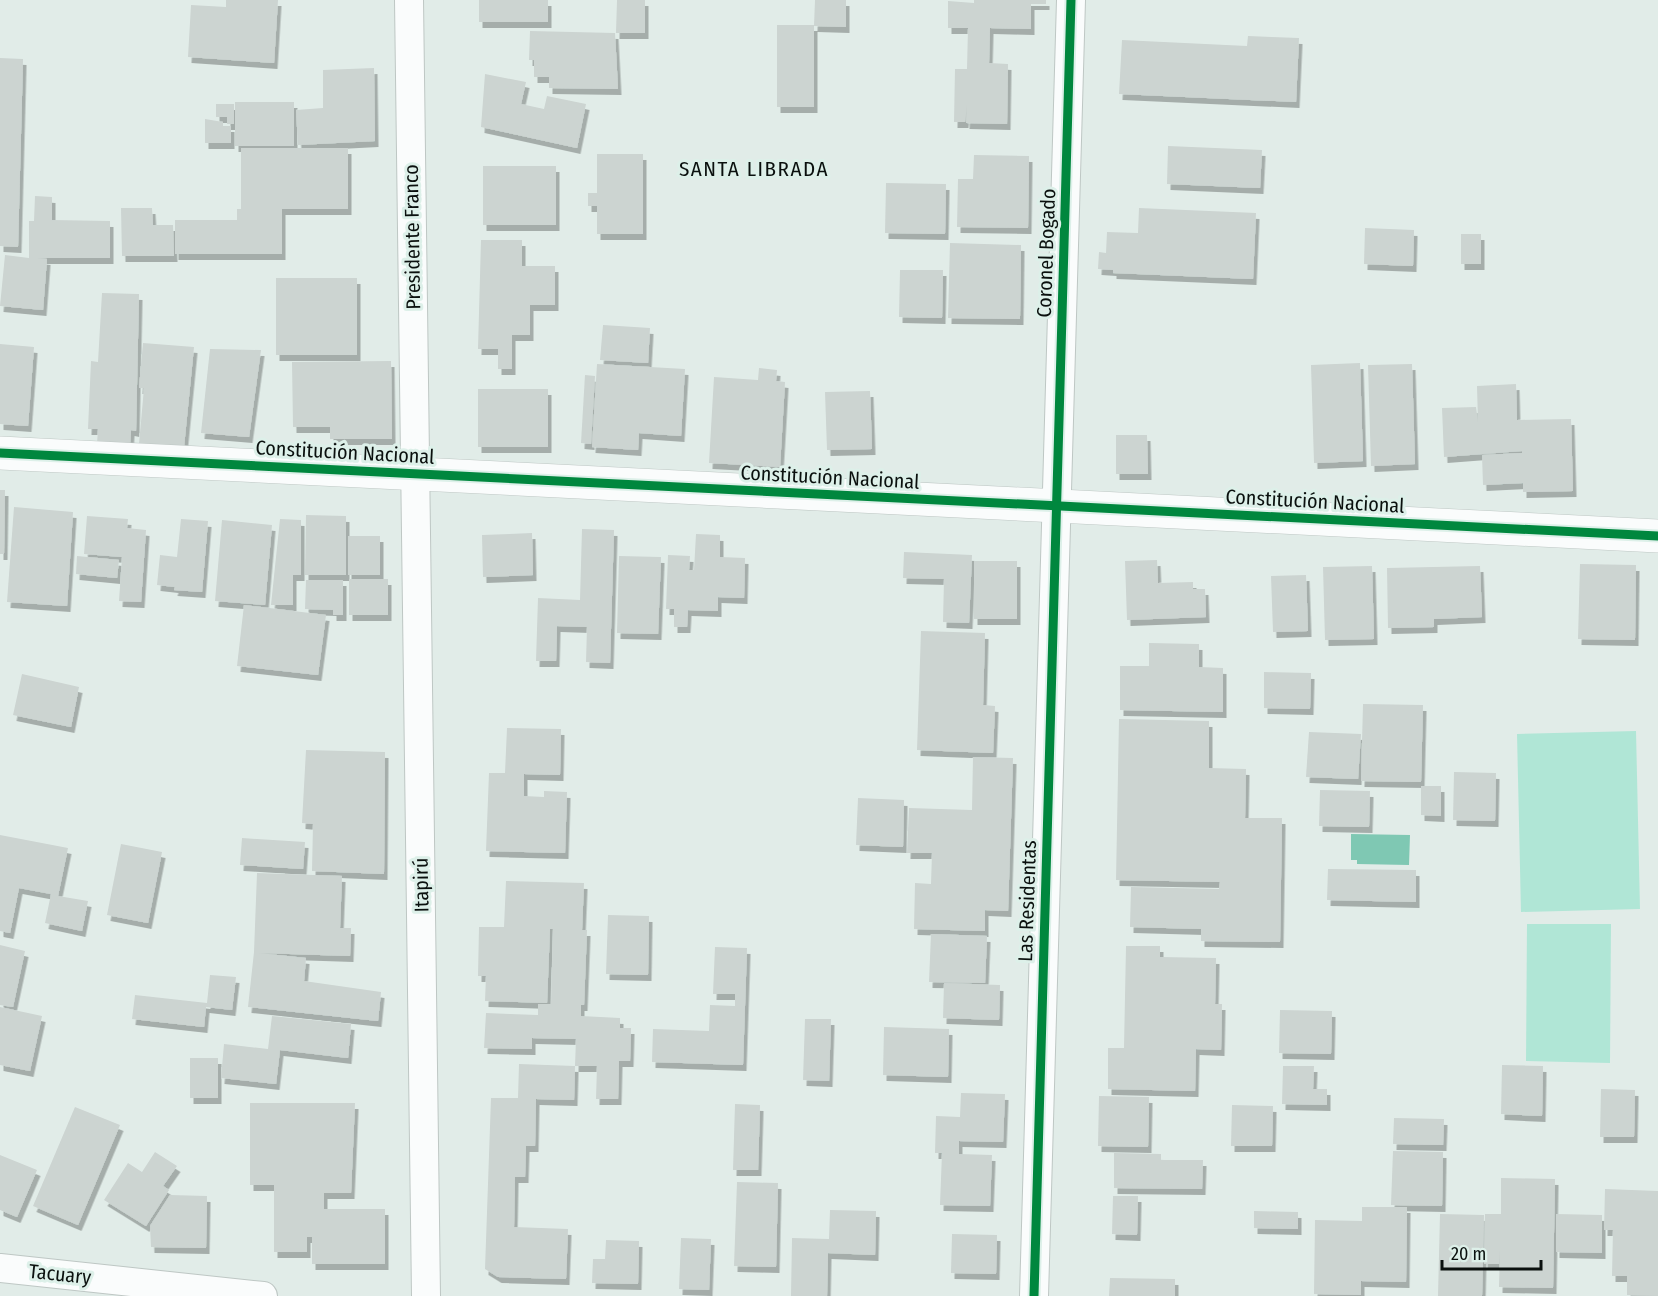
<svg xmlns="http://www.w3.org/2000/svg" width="1658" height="1296" font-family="'Fira Sans Condensed',sans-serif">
  <defs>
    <filter id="shadow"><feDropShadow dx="3.5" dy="6" stdDeviation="0" flood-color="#0004"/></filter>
  </defs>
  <rect width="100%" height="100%" fill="#e1ece8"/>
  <g fill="#b0e6d6">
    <path d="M1636 731 1640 909 1521 912 1517 734Z"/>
    <path d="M1527 924H1611L1610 1063 1526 1061Z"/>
  </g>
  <path fill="#7fc8b3" d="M1351 834 1410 835 1409 865 1357 864V860H1351Z"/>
  <g fill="#ccd4d1" filter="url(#shadow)">
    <path d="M226 0H278L274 63 188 57 191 5 226 7Z"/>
    <rect x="479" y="0" width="69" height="22"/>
    <path d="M617 0H645V33H616Z"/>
    <path d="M815 0H846V27L814 26Z"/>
    <path d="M974 0H1046V4H1031V29L990 28 989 63 1008 64 1007 124 966 123 967 105 965 122H954L955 69H967L968 28H948V1L974 3Z"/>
    <rect x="777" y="25" width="37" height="82"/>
    <path d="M530 31 615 33 618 89 549 88V77H534V60H529Z"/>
    <path d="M1248 36 1299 38 1296 102 1119 94 1122 40 1247 46Z"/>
    <path d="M0 58 23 59 18 247 0 246Z"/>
    <path d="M374 68 375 141 298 145 296 110 323 108V70Z"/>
    <path d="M485 74 526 82 521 104 544 109 547 96 586 104 577 148 481 127Z"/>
    <rect x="235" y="102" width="59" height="44"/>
    <path d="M216 104H234V124H227V117H216Z"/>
    <path d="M205 119 223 122V126H231V143H205Z"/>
    <path d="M1168 146 1262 150 1260 188 1167 184Z"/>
    <path d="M241 148H348V209H282V254H175V220H237V209H241Z"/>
    <path d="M597 154H643V234H597V206H588V193H597Z"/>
    <path d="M974 155 1029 156 1028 228 957 227 958 179H973Z"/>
    <rect x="483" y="166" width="73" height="59"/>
    <path d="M886 183 946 184 945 234 885 233Z"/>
    <path d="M35 196 52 197V220L110 221V258H37L47 259 43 310 0 306 5 255 29 258V221H34Z"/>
    <path d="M121 208H152L153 225H173L174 256H122Z"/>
    <path d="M1139 208 1256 213 1253 279 1113 273V270L1098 269 1099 252 1106 253 1107 232 1138 233Z"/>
    <path d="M1365 228 1414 230 1413 266 1364 264Z"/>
    <rect x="1461" y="234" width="20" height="30"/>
    <path d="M481 240H522V266H555V305H530V335H512V369H498V349H478Z"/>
    <path d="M950 243 1021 245 1020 319 948 318Z"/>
    <path d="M900 270H943L942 318 899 317Z"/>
    <rect x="276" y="278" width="81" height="77"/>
    <path d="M102 293 139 294 136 431 131 430 130 446 97 444 98 429H88L91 361 98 362Z"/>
    <path d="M603 325 650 328 648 363 600 360Z"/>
    <path d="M143 343 194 347 184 447 139 444 144 388H139Z"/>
    <path d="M0 344 34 347 28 426 0 424Z"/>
    <path d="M210 349 261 350 249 437 201 433Z"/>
    <path d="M391 361 392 439H330V427H293L292 362Z"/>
    <path d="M1360 363 1363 461 1314 463 1311 365Z"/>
    <path d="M597 364 685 369 681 436 639 433 638 450 592 447Z"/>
    <path d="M1412 364 1415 464 1371 466 1368 365Z"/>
    <path d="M759 368 777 370 776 381 785 382 780 467 709 463 714 377 758 380Z"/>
    <path d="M585 375 595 376 591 444 581 443Z"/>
    <path d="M1516 384 1517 420 1571 419 1573 491 1523 492V483L1483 485 1482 455 1522 453V451L1444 457 1442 408 1476 407 1478 422 1477 386Z"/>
    <rect x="478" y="389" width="70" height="58"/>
    <path d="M870 391 872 449 827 450 825 392Z"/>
    <path d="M1116 435H1147L1148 474H1116Z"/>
    <path d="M0 490H5L4 554H0Z"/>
    <path d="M14 507 73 512 67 606 7 602Z"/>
    <path d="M306 515 346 516V575H305Z"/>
    <path d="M87 516 128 519 127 528 146 530 141 602 119 601 122 557 84 554Z"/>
    <path d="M181 519 208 521 202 592 174 590 175 587 157 585 160 555 177 557Z"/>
    <path d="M280 519 301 520V575H293V605H271Z"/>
    <path d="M222 520 272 525 265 605 215 601Z"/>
    <path d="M582 529 614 530 610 663 586 662 587 627 557 626 556 661H536L538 598 580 600Z"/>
    <path d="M532 533 533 575 483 577 482 535Z"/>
    <path d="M696 534 720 535V557L745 558 744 598 718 597V611L688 610 687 627H674V609H666L668 555 690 556 689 570H694Z"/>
    <rect x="348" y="536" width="32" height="39"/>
    <path d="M904 552 972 555 969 623 943 622 944 579 903 578Z"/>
    <path d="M77 556 119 560 117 578 76 574Z"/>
    <path d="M619 556 661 557 658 634 617 633Z"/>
    <path d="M1157 560 1158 583 1193 582V589H1205L1206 617 1127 620 1125 561Z"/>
    <rect x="974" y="561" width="43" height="58"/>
    <path d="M1580 564 1636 565 1635 640 1578 639Z"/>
    <path d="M1372 566 1374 639 1325 640 1323 567Z"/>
    <path d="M1480 566 1482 617 1434 619V627L1388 628 1387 568Z"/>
    <path d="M1306 575 1308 631 1273 632 1271 576Z"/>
    <rect x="349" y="579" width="39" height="36"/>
    <path d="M306 580H343V615H333V610L305 609Z"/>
    <path d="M244 605 326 615 318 675 237 666Z"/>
    <path d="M921 631 985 633 983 705 995 706 993 753 917 750Z"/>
    <path d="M1149 643 1199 644V667L1223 668V712L1120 710V666H1149Z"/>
    <path d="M1264 672 1311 673 1310 709 1264 708Z"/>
    <path d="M22 674 79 687 71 727 13 715Z"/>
    <path d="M1363 704 1423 705 1421 782 1361 781Z"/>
    <path d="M1119 719 1209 721V768L1246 769 1245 818H1282L1280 942 1201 941V929L1130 927 1131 887 1219 889 1220 882 1116 880Z"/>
    <path d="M507 728 561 729 560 775 524 774V796L544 797V791L567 792 565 853 486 851 489 773H505Z"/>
    <path d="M1309 732 1361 734 1358 779 1306 777Z"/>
    <path d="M306 750 385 752 384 874 312 871 313 824 302 823Z"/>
    <path d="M973 757 1013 758 1008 911 985 910V931L914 929 915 883 931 884 932 853H907L909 808 972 810Z"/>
    <path d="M1454 772 1496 773 1495 821 1453 820Z"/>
    <path d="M1421 786H1441V816L1421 815Z"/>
    <path d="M1320 790 1370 791 1369 827 1319 826Z"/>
    <path d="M858 798 904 800 903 847 856 845Z"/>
    <path d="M0 835 68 848 58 896 88 901 82 931 45 923 51 894 19 888 10 933 0 931Z"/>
    <path d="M242 838 305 842 303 869 240 865Z"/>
    <path d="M121 844 162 852 148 923 107 915Z"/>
    <path d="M1328 869 1416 870V902L1327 900Z"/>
    <path d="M257 873 342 876 340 928H351L350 956 259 953 306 958 304 981 381 992 378 1021 248 1007 254 952Z"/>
    <path d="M506 881 584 883 582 930H587L584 1005H581V1016L620 1018V1028H631L630 1061H619L618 1099H596L597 1066H575L576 1039 532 1038V1049L484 1048 486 1013 538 1015V1004H551L553 929H550L547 1003 485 1001 486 976H478L479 927H504Z"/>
    <path d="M608 915 649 916 648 975 606 974Z"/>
    <path d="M931 934 987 936 985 983 929 982Z"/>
    <path d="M0 945 25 951 13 1007 0 1005Z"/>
    <path d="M1126 946H1160V957L1216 958 1215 1004H1222L1221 1050 1196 1049 1195 1091 1108 1089V1048H1124Z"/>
    <path d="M715 947 747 948 743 1065 652 1062 653 1029 709 1031 710 1005 735 1006V994H713Z"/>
    <path d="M210 975 236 977 232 1010 206 1007 204 1027 132 1019 135 995 207 1003Z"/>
    <path d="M944 983 1000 985 999 1020 943 1018Z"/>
    <path d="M0 1007 42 1016 30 1071 0 1065Z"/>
    <path d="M1280 1010 1332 1011 1331 1054 1279 1053Z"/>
    <path d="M272 1016 351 1024 348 1058 280 1050 276 1084 221 1078 224 1044 268 1049Z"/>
    <path d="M805 1019H831L829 1081 803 1080Z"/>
    <path d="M884 1027 949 1029 948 1077 883 1075Z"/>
    <rect x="190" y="1058" width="28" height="40"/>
    <path d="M519 1064 575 1066 574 1100 536 1099 535 1146H526L525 1177H515L514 1227 568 1229 566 1279 498 1277 485 1269 491 1098H518Z"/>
    <path d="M1502 1065 1543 1066 1542 1116 1501 1114Z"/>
    <path d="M1283 1066H1314L1313 1089H1327V1105L1282 1104Z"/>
    <path d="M1601 1089 1635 1090 1634 1137H1600Z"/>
    <path d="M961 1093 1005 1094 1003 1142 959 1141V1154L992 1155 990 1206 940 1205 942 1153H935L936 1116 960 1117Z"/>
    <path d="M1099 1096 1149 1097 1148 1147 1098 1146Z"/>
    <path d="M250 1103H355L351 1193H324V1209H385V1264H312V1237H307V1252H274V1185H250Z"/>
    <path d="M735 1104 760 1105 758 1170H733Z"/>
    <path d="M1232 1105 1273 1106 1272 1146H1231Z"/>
    <path d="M75 1107 120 1125 78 1225 33 1206Z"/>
    <path d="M1394 1118 1444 1119 1443 1145 1393 1144Z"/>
    <path d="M1393 1151 1443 1152 1442 1206 1391 1205Z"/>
    <path d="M155 1152 177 1166 163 1186 169 1190 146 1226 104 1200 128 1163 142 1172Z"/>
    <path d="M1114 1153 1161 1154V1160H1203L1202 1189 1114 1188Z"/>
    <path d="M0 1155 37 1170 17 1217 0 1210Z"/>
    <path d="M1501 1178 1555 1179 1553 1288 1499 1287 1500 1251 1499 1264H1484L1485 1214H1501Z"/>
    <path d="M737 1182 778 1183 776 1267 734 1266Z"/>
    <path d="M1605 1189 1658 1191V1296L1627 1295V1276H1612L1613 1230H1604Z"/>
    <path d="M170 1195 207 1196 206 1248 151 1247 150 1226Z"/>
    <path d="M1113 1196H1138L1137 1235 1112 1234Z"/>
    <path d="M1362 1207H1407L1406 1282 1361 1281V1295L1314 1294 1315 1220 1362 1221Z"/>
    <path d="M830 1210 876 1211 875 1255 828 1253 827 1296H791L792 1238 829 1239Z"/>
    <path d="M1254 1211 1298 1212V1229L1254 1228Z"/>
    <path d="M1440 1214 1484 1215 1482 1296H1438Z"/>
    <path d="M1556 1214 1602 1215V1253L1556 1252Z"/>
    <path d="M952 1234 997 1235 996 1274 951 1273Z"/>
    <path d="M681 1238 711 1239 709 1290 679 1289Z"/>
    <path d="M606 1240 639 1241 638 1284 592 1283 593 1259H605Z"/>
    <path d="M1110 1278 1175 1279V1296H1109Z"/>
  </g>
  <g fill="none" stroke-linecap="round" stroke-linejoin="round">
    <defs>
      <g id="minor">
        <path d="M409 0 426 1296"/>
        <path d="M0 1268 263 1296"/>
        <path d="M1034 1296 1071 0"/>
      </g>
      <path id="tertiary" d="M0 453 1658 536"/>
    </defs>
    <use href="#minor" stroke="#bec7c4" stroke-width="30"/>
    <use href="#tertiary" stroke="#bec7c4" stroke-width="34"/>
    <use href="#minor" stroke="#fafcfc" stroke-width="28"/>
    <use href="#tertiary" stroke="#fafcfc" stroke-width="33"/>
    <defs>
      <g id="cycleway">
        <path d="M0 453 1658 536"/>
        <path d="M1034 1296 1071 0"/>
      </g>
    </defs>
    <use href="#cycleway" stroke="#ddf0e9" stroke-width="13"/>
    <use href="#cycleway" stroke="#00873e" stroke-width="9"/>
  </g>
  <g text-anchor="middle" stroke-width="6" stroke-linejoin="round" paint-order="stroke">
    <g font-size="20" fill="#0a100e" stroke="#ddf0e9">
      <text transform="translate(412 237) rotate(-91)" y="7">Presidente Franco</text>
      <text transform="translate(1046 253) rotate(-88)" y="7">Coronel Bogado</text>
      <text transform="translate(345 452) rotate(3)" y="7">Constitución Nacional</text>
      <text transform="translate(830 477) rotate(3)" y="7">Constitución Nacional</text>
      <text transform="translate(1315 501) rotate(3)" y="7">Constitución Nacional</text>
      <text transform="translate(421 885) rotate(-91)" y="7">Itapirú</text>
      <text transform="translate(1027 901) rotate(-88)" y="7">Las Residentas</text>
      <text transform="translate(60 1274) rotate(6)" y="7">Tacuary</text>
    </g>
    <g font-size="21" letter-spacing="1.5" fill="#0a100e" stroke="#ddf0e9">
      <text x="754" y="176">SANTA LIBRADA</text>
    </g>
  </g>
  <path d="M1442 1260v9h99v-9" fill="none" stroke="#0a100e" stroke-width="3"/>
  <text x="1451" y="1260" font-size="18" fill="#0a100e" stroke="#ddf0e9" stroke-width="4.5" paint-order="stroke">20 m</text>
</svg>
